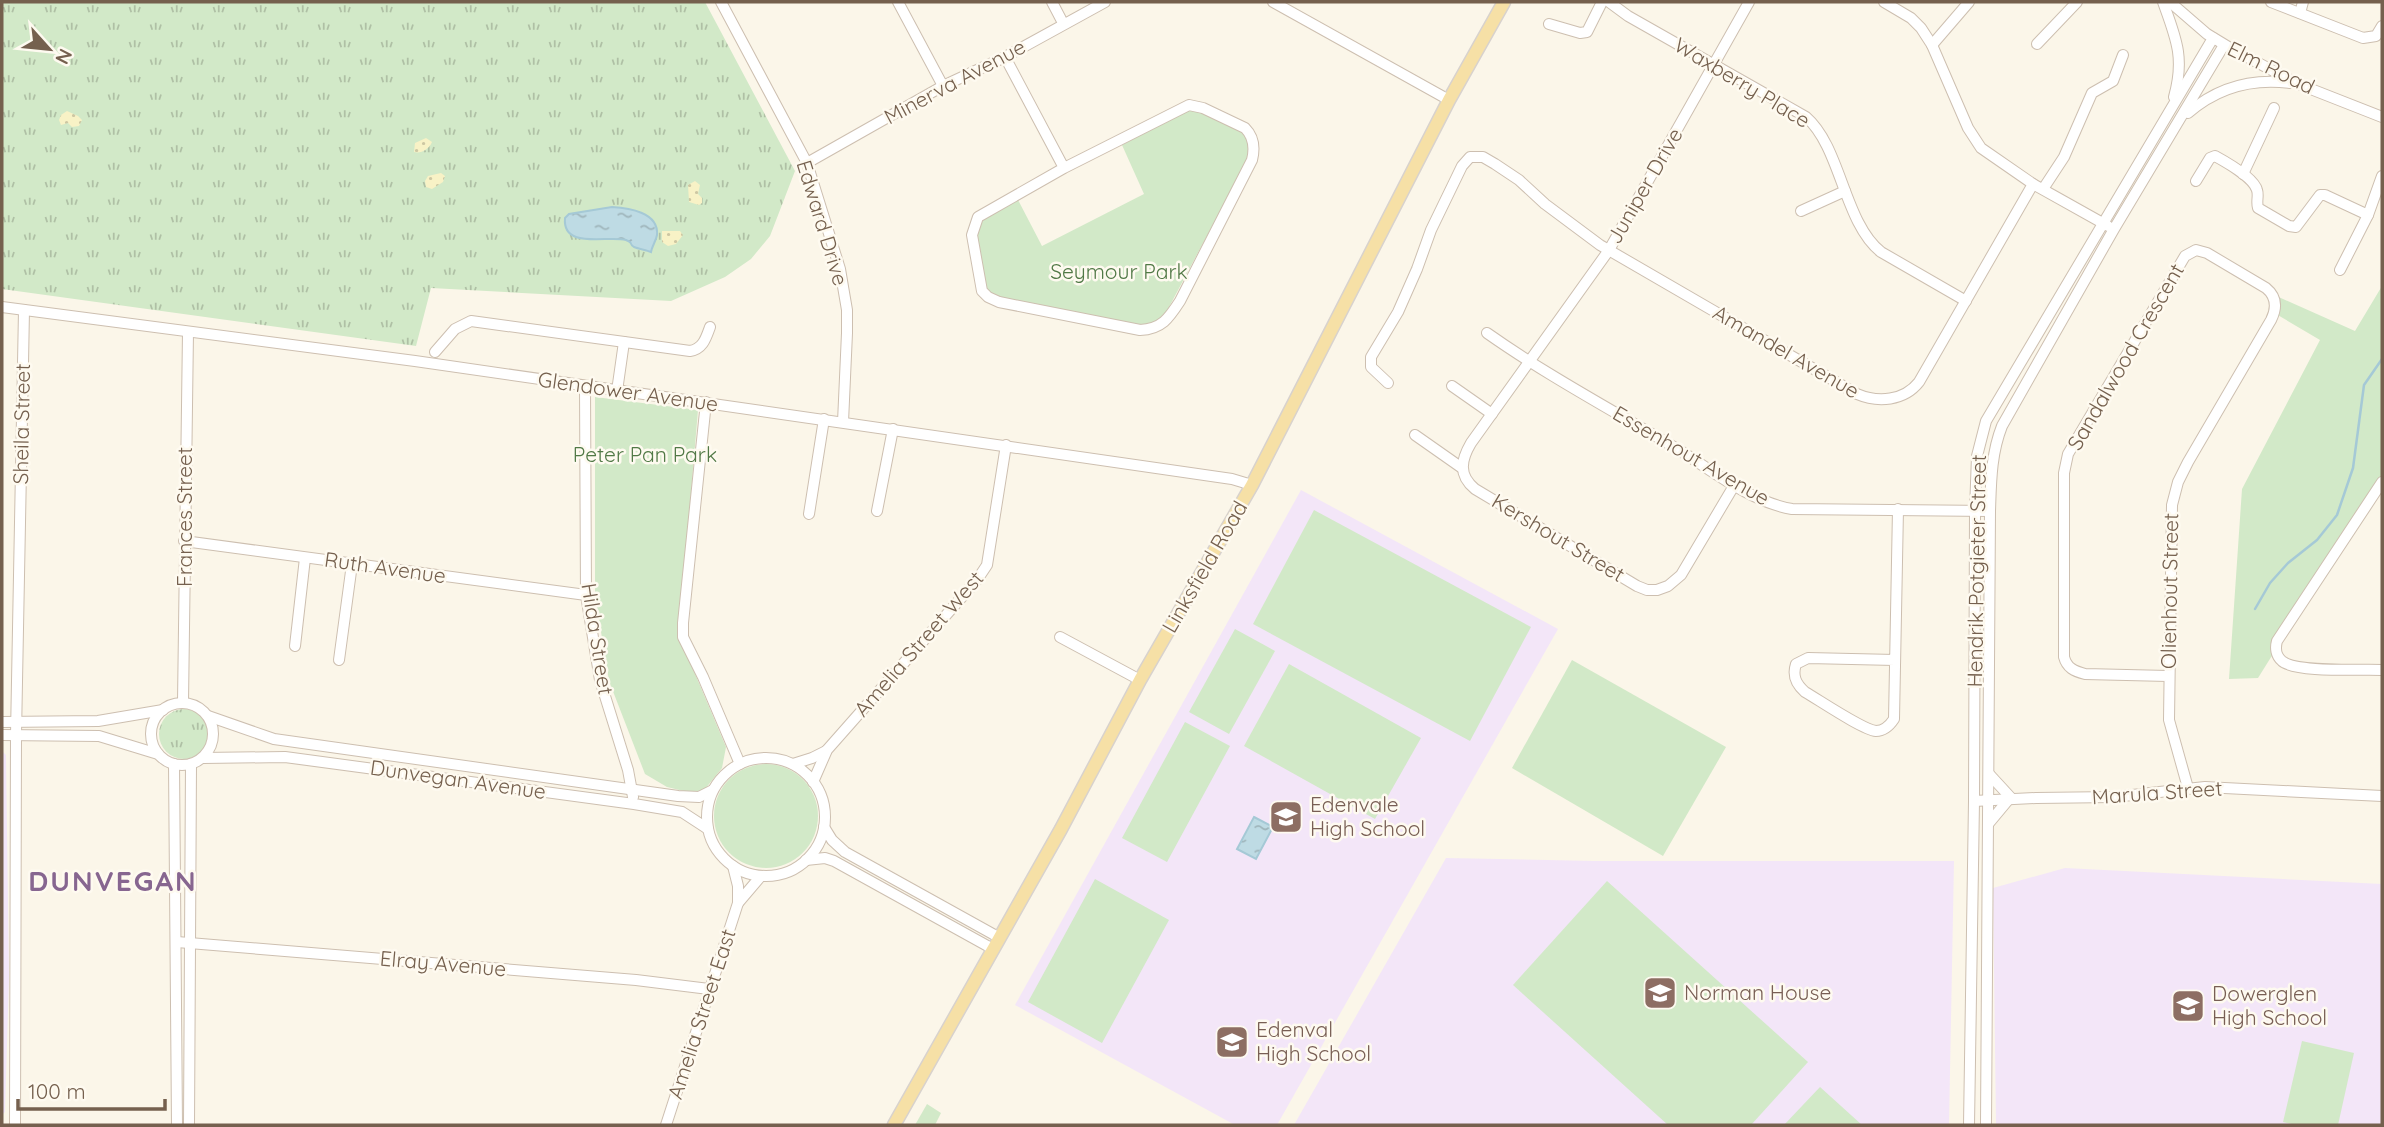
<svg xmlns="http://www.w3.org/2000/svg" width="2384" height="1127" font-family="Quicksand,sans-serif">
  <defs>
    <pattern id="grass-tufts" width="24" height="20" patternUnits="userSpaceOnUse" patternTransform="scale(1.75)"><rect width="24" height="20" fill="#d2e9c8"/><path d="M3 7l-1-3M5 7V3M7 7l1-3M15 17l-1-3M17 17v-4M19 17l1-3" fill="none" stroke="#afc0a5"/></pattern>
    <pattern id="sand-dots" width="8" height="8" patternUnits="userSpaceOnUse" patternTransform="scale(1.75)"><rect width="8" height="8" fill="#f8f2c6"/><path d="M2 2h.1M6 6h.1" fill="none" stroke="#cdc7a3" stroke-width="1.8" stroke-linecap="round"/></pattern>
    <pattern id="water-ripples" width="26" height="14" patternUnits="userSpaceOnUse" patternTransform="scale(1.75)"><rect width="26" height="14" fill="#bedbe4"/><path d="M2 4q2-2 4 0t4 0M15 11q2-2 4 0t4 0" fill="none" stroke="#9fb5bb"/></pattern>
  </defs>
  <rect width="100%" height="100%" fill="#fbf6e9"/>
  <g fill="#f3e6f8">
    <path d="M1301 490 1558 629 1277 1125H1235L1015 1005Z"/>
    <path d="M2 751 6 755 9 977 5 1112 2 1115Z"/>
    <path d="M1446 858 1594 861H1954L1949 1125H1294Z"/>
    <path d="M2065 868 2382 884V1125H1996L1993 888Z"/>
  </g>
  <g fill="url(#grass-tufts)">
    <path d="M2 2H705L795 171 770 236 751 259 725 277 671 301 431 288 416 346 2 289Z"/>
    <circle cx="184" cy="734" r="25"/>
    <path d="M927 1104 941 1113 935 1125H915Z"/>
  </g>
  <g fill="url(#sand-dots)">
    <path d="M67 111 78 116 82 120 79 126 72 127 68 123 61 125 59 120 61 115Z"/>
    <path d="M426 138 432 142C429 149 421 154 414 152L415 143Z"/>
    <path d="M441 173 445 176 443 182 432 189 426 187 425 181 428 176Z"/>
    <path d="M695 181 700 185 698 194 702 198V203L699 205 689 202 688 185Z"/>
    <path d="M662 231H680L683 235 676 244 668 246 662 242Z"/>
  </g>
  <g fill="#d2e9c8">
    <path d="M1189 109 1209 115 1248 135 1251 153 1160 324 1136 335 996 305 977 283 968 233 978 214 1015 194 1042 246 1144 194 1122 145Z"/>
    <path d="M2382 286V480L2258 678 2229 679 2242 489 2320 340 2276 314 2272 294 2355 331Z"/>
    <path d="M595 397 698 410 679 636 726 747 722 768 705 789 692 793 667 787 645 774 609 681 595 595Z"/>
    <path d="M1314 510 1531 627 1470 741 1253 624Z"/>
    <path d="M1235 629 1275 651 1229 734 1189 712Z"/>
    <path d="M1572 660 1726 747 1663 856 1512 768Z"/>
    <path d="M1289 664 1421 738 1375 819 1244 746Z"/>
    <path d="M1185 722 1230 746 1167 862 1122 838Z"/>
    <circle cx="766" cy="816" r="52"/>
    <path d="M1095 879 1169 920 1102 1043 1028 1002Z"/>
    <path d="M1607 881 1808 1062 1751 1125H1668L1513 985Z"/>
    <path d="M2302 1041 2354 1053 2338 1125H2296L2283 1122Z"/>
    <path d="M1820 1087 1862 1125H1784Z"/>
  </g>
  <g fill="url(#water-ripples)" stroke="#a5c9d6" stroke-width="2">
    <path d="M612 207C628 208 659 212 657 235 656 241 652 246 651 252 646 250 639 249 634 247 628 243 634 243 626 240 608 235 562 250 565 218L569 214Z"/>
    <path d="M1254 817 1273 827 1256 859 1237 849Z"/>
  </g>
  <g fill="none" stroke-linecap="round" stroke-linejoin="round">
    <path stroke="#a5c9d6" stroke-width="2.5" d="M2255 609 2270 583 2288 563 2317 540 2337 515 2353 468 2364 385 2382 359"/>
    <defs>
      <g id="minor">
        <path d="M721 2 807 163 840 269 847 310V333L843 422"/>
        <path d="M898 2 943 86"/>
        <path d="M1052 2 1063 23"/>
        <path d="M1273 2 1449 100"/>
        <path d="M1609 2 1628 16 1806 117C1841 147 1844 223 1881 252L1966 301"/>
        <path d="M1884 2 1911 18 1921 28 1932 45 1968 128 1981 148 2033 184 2108 226"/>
        <path d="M2163 2C2176 38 2185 58 2174 97"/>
        <path d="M2170 2 2207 34 2230 48 2298 84 2382 117"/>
        <path d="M2271 2 2363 38 2376 36 2382 26"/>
        <path d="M2300 13 2303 2"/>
        <path d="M1549 24 1580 33 1587 32 1602 2"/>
        <path d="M2037 44 2077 2"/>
        <path d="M1932 45 1969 2"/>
        <path d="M1005 57 1064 168 1189 105 1203 108 1245 128C1254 137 1255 148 1252 160L1180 301C1169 318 1162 329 1140 330L999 302 988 297 982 291 972 235 978 217 1064 168"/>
        <path d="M2188 113C2218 87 2251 78 2290 83"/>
        <path d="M807 163 943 86 1005 57 1105 2"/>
        <path d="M2243 174 2274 108"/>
        <path d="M2196 181 2210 158 2215 156C2226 162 2254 178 2257 190 2259 196 2256 201 2258 208L2289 226 2296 227 2320 195H2325L2368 215"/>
        <path d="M2043 189 2064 157 2092 93 2113 81 2123 55"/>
        <path d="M1801 211 1845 191"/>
        <path d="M2340 270 2368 215 2382 176"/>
        <path d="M2 307 415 361 1232 479 1252 485"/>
        <path d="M1487 333C1548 376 1614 411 1679 450 1713 471 1751 502 1792 509L1990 511"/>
        <path d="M435 352 455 329 471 321 690 351C703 349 706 338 710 327"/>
        <path d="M1388 383 1371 367V357L1398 312 1417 269 1431 230 1462 166 1470 157H1483L1495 164 1519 180 1545 204 1600 245 1857 394C1878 403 1904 401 1919 382L2033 184"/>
        <path d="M585 386 586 595 600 680 628 770 633 797"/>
        <path d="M1452 386 1492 414"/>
        <path d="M617 391 624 342"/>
        <path d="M706 402 683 623V637L703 677 740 764"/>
        <path d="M1415 435 1462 468"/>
        <path d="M2382 482 2277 641C2275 648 2276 656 2282 661 2295 673 2362 669 2382 670"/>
        <path d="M1735 484 1681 575 1668 586 1657 590H1647L1637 586 1475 489C1458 475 1461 460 1471 443L1609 250 1749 2"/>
        <path d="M877 511 893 429"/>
        <path d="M809 514 824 419"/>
        <path d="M184 541 586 595"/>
        <path d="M1060 637 1140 680"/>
        <path d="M295 646 305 558"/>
        <path d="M339 660 352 564"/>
        <path d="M1895 660 1808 658 1796 664C1792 676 1796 684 1805 692 1819 700 1863 730 1876 731 1885 731 1890 725 1894 719L1898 509"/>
        <path d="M2168 676 2085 674C2074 671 2067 668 2064 657V473L2068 454 2185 256 2196 250 2207 253 2266 288C2277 297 2277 308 2271 320L2188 462 2178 482 2172 505 2169 720 2188 788"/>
        <path d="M183 702 188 332"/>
        <circle cx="182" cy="734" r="31"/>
        <path d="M208 716 274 739 678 796 699 797 713 790"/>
        <path d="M2 722 98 721 163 710"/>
        <path d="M2 735 99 736 158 754"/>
        <path d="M203 758 285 757 634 804 682 812 708 829"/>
        <circle cx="766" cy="817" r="59"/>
        <path d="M174 764 177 1125"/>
        <path d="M793 764 812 758 826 751"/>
        <path d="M1989 774 2012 799"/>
        <path d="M813 782 827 750 977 580 987 565 1006 445"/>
        <path d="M1974 801 2036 798 2114 797 2205 787 2382 796"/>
        <path d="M1989 823 2009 799"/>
        <path d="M824 827 832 840 845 852 1000 938"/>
        <path d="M806 860 825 858 834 861 993 949"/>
        <path d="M738 903 761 876"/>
        <path d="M177 942 636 980 709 989"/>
        <path d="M15 1125 16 735 24 310"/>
        <path d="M189 1125 191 764"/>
        <path d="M666 1125 738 903V886L733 866"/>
        <path d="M1969 1125 1974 801 1975 511 1977 456 1986 421 2213 38"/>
        <path d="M1986 1125 1990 511C1991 482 1991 454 2002 426L2114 229 2224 45"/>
      </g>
      <path id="major" d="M894 1125 1061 829 1140 680 1252 485 1449 100 1504 2"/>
    </defs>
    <use href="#minor" stroke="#cdbfb0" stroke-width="12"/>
    <use href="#major" stroke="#d8d2cd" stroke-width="15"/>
    <use href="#minor" stroke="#fff" stroke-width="10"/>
    <use href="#major" stroke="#f6e0a6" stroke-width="12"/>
  </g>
  <defs>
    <symbol id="school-square" viewBox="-11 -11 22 22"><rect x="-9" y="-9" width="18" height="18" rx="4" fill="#8d6e63" stroke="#fefaf0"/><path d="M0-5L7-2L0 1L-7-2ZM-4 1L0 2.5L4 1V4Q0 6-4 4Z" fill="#fff"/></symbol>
  </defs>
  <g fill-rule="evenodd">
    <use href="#school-square" x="1267" y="798" width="38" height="38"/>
    <use href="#school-square" x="1641" y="974" width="38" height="38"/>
    <use href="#school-square" x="2169" y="987" width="38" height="38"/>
    <use href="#school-square" x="1213" y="1023" width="38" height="38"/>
  </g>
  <g text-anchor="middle" stroke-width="5" stroke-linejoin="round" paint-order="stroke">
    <g font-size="21" fill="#75604e" stroke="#fefaf0">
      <text transform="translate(2271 68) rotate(26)" y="7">Elm Road</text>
      <text transform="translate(955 82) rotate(-28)" y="7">Minerva Avenue</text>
      <text transform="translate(1742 83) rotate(31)" y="7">Waxberry Place</text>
      <text transform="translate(1645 186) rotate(-60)" y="7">Juniper Drive</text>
      <text transform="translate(822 223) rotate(73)" y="7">Edward Drive</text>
      <text transform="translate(1786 352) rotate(30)" y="7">Amandel Avenue</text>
      <text transform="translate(2126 357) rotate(-60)" y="7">Sandalwood Crescent</text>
      <text transform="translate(628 392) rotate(8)" y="7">Glendower Avenue</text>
      <text transform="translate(22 424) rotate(-89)" y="7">Sheila Street</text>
      <text transform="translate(1691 456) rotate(30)" y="7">Essenhout Avenue</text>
      <text transform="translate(185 517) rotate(-90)" y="7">Frances Street</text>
      <text transform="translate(1558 538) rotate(31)" y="7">Kershout Street</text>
      <text transform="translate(1205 567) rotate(-60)" y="7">Linksfield Road</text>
      <text transform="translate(385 568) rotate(8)" y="7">Ruth Avenue</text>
      <text transform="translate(1977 571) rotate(-89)" y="7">Hendrik Potgieter Street</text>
      <text transform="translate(2170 591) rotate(-89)" y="7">Olienhout Street</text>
      <text transform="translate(597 639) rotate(81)" y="7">Hilda Street</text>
      <text transform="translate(919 644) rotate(-49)" y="7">Amelia Street West</text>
      <text transform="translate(458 780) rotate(8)" y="7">Dunvegan Avenue</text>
      <text transform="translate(2157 793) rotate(-4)" y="7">Marula Street</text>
      <text transform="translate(443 964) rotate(5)" y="7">Elray Avenue</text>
      <text transform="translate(702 1014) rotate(-72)" y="7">Amelia Street East</text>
    </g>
    <g font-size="21" fill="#517946" stroke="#fefaf0">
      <text x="1119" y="279">Seymour Park</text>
      <text x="645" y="462">Peter Pan Park</text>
    </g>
    <g font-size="21" fill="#785e54" stroke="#fefaf0" text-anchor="start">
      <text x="1310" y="812">Edenvale<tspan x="1310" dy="24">High School</tspan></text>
      <text x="1684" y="1000">Norman House</text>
      <text x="2212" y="1001">Dowerglen<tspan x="2212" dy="24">High School</tspan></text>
      <text x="1256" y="1037">Edenval<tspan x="1256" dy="24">High School</tspan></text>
    </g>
    <g font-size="28" font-weight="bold" letter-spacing="2" fill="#876690" stroke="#fefaf0">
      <text x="113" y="891">DUNVEGAN</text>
    </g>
  </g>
  <rect width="2384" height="1127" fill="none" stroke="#75604e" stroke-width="7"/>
  <g transform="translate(49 49) rotate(117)" stroke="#fefaf0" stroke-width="5" paint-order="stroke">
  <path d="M0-5L12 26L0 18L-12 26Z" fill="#75604e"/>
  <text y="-10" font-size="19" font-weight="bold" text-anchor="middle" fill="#75604e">N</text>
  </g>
  <path d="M18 1099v10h147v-10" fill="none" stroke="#75604e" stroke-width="3.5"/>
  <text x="28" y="1099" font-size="21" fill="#75604e" stroke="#fefaf0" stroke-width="5" paint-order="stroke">100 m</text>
</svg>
